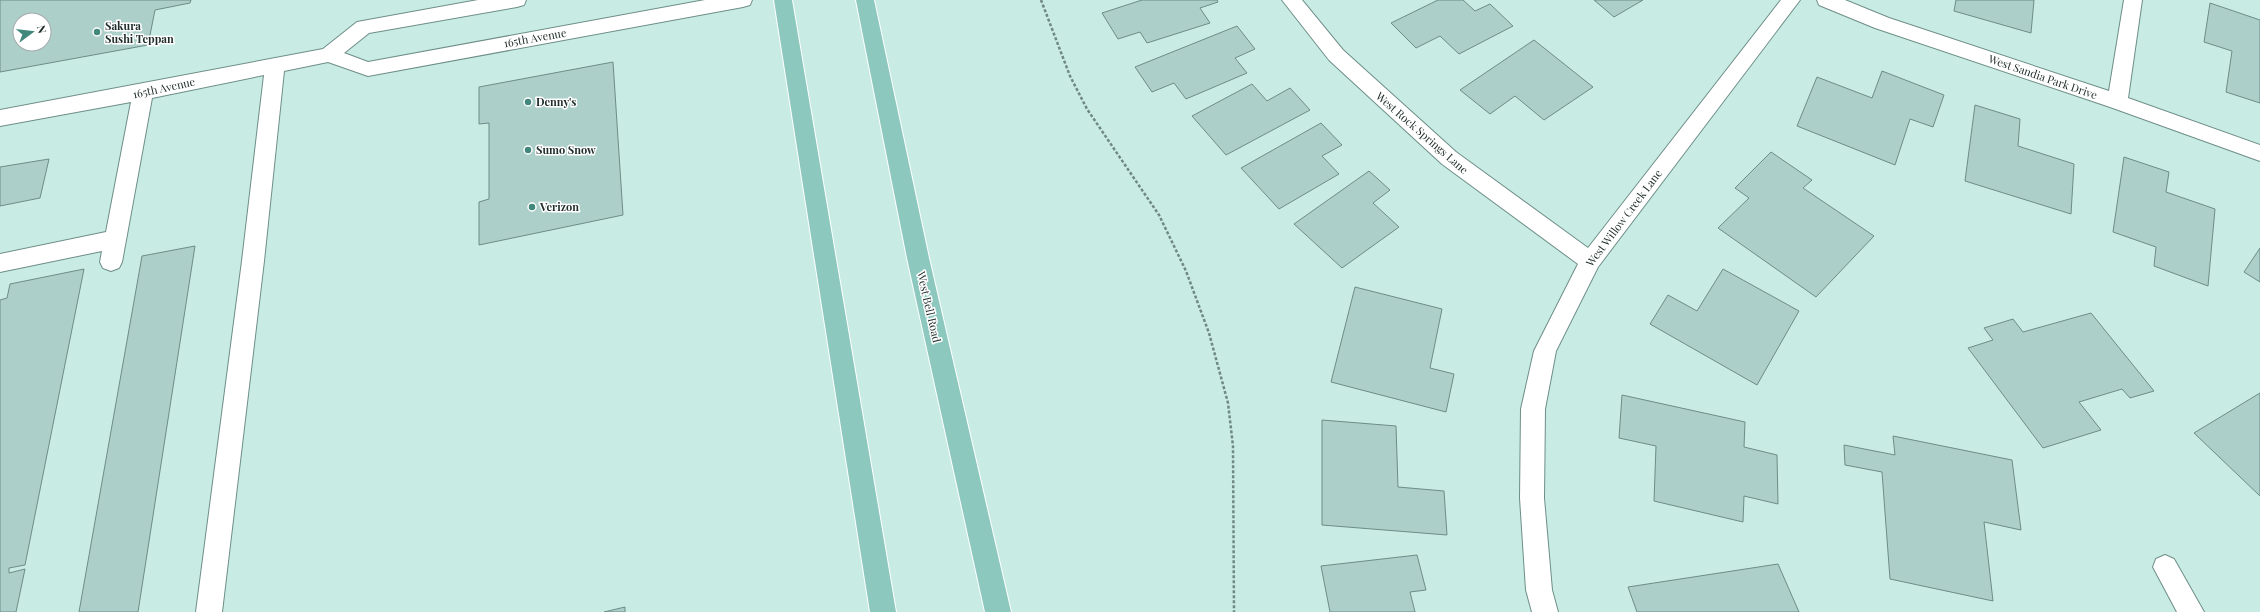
<svg xmlns="http://www.w3.org/2000/svg" width="2260" height="612" font-family="'Playfair Display',serif">
  <rect width="100%" height="100%" fill="#c8ebe4"/>
  <g fill="#adcfc9" stroke="#6d8d87" fill-rule="evenodd">
    <path d="M0 0H191L190 3 155 10 148 45 0 72ZM20 20H44V44H20Z"/>
    <path d="M1142 0H1217L1218 2 1200 8 1210 23 1147 43 1140 32 1118 39 1102 13Z"/>
    <path d="M1438 0H1463L1475 11 1490 4 1513 26 1459 54 1440 36 1416 48 1391 23Z"/>
    <path d="M1594 0H1643L1614 17Z"/>
    <path d="M1956 0H2034L2031 33 1954 11Z"/>
    <path d="M2210 3 2260 20V103L2226 92 2232 51 2204 42Z"/>
    <path d="M1237 26 1255 49 1235 58 1247 73 1186 99 1174 83 1152 92 1135 67Z"/>
    <path d="M1534 40 1593 87 1544 120 1515 96 1490 114 1460 90Z"/>
    <path d="M613 62 623 215 479 245V202L489 199V123L479 124V87Z"/>
    <path d="M1882 71 1944 95 1933 127 1910 119 1895 165 1797 126 1817 77 1872 98Z"/>
    <path d="M1252 84 1267 101 1290 88 1310 110 1226 155 1192 116Z"/>
    <path d="M1975 105 2020 119 2018 146 2074 164 2071 214 1965 181Z"/>
    <path d="M1321 123 1342 145 1322 156 1339 174 1279 209 1241 168Z"/>
    <path d="M1771 152 1812 180 1803 188 1874 236 1816 297 1718 228 1749 198 1735 188Z"/>
    <path d="M2124 157 2169 172 2166 192 2215 209 2208 286 2154 266 2156 247 2113 232Z"/>
    <path d="M49 159 40 198 0 206V167Z"/>
    <path d="M1369 171 1390 190 1373 203 1399 227 1342 268 1294 224Z"/>
    <path d="M195 246 138 612H79L142 256Z"/>
    <path d="M2260 248V282L2244 272Z"/>
    <path d="M84 269 25 565 9 568V573L25 569 16 612H0V300L7 298 10 284Z"/>
    <path d="M1723 269 1799 311 1757 385 1650 324 1668 295 1697 311Z"/>
    <path d="M1355 287 1442 309 1430 368 1454 374 1446 412 1331 382Z"/>
    <path d="M2091 313 2154 391 2130 398 2122 389 2079 402 2101 430 2043 448 1968 348 1993 340 1984 328 2013 319 2023 332Z"/>
    <path d="M2260 393V496L2194 433Z"/>
    <path d="M1622 395 1745 422 1744 447 1777 455 1778 504 1744 496 1743 522 1654 501 1656 446 1619 438Z"/>
    <path d="M1322 420 1396 426 1398 487 1444 491 1447 535 1322 525Z"/>
    <path d="M1893 436 2012 460 2021 530 1984 522 1993 601 1890 579 1882 472 1845 465 1844 445 1895 455Z"/>
    <path d="M1417 555 1426 590 1410 592 1415 612H1330L1321 566Z"/>
    <path d="M1778 564 1799 612H1637L1628 587Z"/>
    <path d="M625 607V612H604Z"/>
  </g>
  <g fill="none" stroke-linecap="round" stroke-linejoin="round">
    <defs>
      <g id="minor">
        <path d="M478 0H526L524 5 517 7 369 33 344 53 368 62 705 0H752L750 5 743 7 368 76 328 62 284 71 264 261 222 612H196L242 261 264 75 152 98 122 262 119 268 111 271 103 268 100 262 102 251 0 272V254L106 232 131 102 0 126V110L323 49 357 22Z"/>
        <path d="M1282 0H1302L1343 50 1456 152 1588 248 1781 0H1800L1598 267 1556 351 1545 409 1544 498 1552 590 1558 612H1532L1526 590 1520 498 1521 409 1534 351 1578 264 1442 164 1329 60Z"/>
        <path d="M1817 0H1845L1889 18 2109 91 2124 0H2142L2128 98 2260 145V161L2110 107 1875 28 1819 5Z"/>
        <path d="M2165 555 2174 559 2204 612H2177L2153 567 2156 559Z"/>
      </g>
      <g id="major">
        <path d="M774 0H792L896 612H870Z"/>
        <path d="M856 0H874L929 258 1011 612H985L907 258Z"/>
      </g>
    </defs>
    <use href="#minor" stroke="#6e8e88" stroke-width="2"/>
    <use href="#major" stroke="#fff" stroke-width="2"/>
    <path stroke="#708883" stroke-width="2.5" stroke-dasharray="3 2" stroke-linecap="butt" d="M1041 0 1070 76 1087 109 1159 215 1186 271 1209 333 1228 403 1233 446 1234 612"/>
    <use href="#minor" fill="#fff" fill-rule="evenodd"/>
    <use href="#major" fill="#8dc8bf" fill-rule="evenodd"/>
  </g>
  <g fill="#42877c" stroke="#fff" stroke-width="1.5">
    <circle cx="97" cy="32" r="4"/>
    <circle cx="528" cy="102" r="4"/>
    <circle cx="528" cy="150" r="4"/>
    <circle cx="532" cy="207" r="4"/>
  </g>
  <g text-anchor="middle" stroke-width="3" stroke-linejoin="round" paint-order="stroke">
    <g font-size="11" font-weight="bold" fill="#202e2b" stroke="#fff" text-anchor="start">
      <text x="105" y="30">Sakura<tspan x="105" dy="13">Sushi Teppan</tspan></text>
      <text x="536" y="106">Denny's</text>
      <text x="536" y="154">Sumo Snow</text>
      <text x="540" y="211">Verizon</text>
    </g>
    <g font-size="11" fill="#202e2b" stroke="#fff">
      <text transform="translate(535 38) rotate(-10)" y="4">165th Avenue</text>
      <text transform="translate(2043 77) rotate(19)" y="4">West Sandia Park Drive</text>
      <text transform="translate(164 88) rotate(-12)" y="4">165th Avenue</text>
      <text transform="translate(1422 133) rotate(41)" y="4">West Rock Springs Lane</text>
      <text transform="translate(1624 218) rotate(-53)" y="4">West Willow Creek Lane</text>
      <text transform="translate(929 307) rotate(77)" y="4">West Bell Road</text>
    </g>
  </g>
  <g transform="translate(32 32) rotate(75)"><circle r="19" fill="#ffffff" stroke="#a6abaa"/>
  <path d="M0-3L7 15L0 10L-7 15Z" fill="#42877c"/>
  <text y="-6" font-size="11" font-weight="bold" text-anchor="middle" fill="#202e2b">N</text>
  </g>
</svg>
